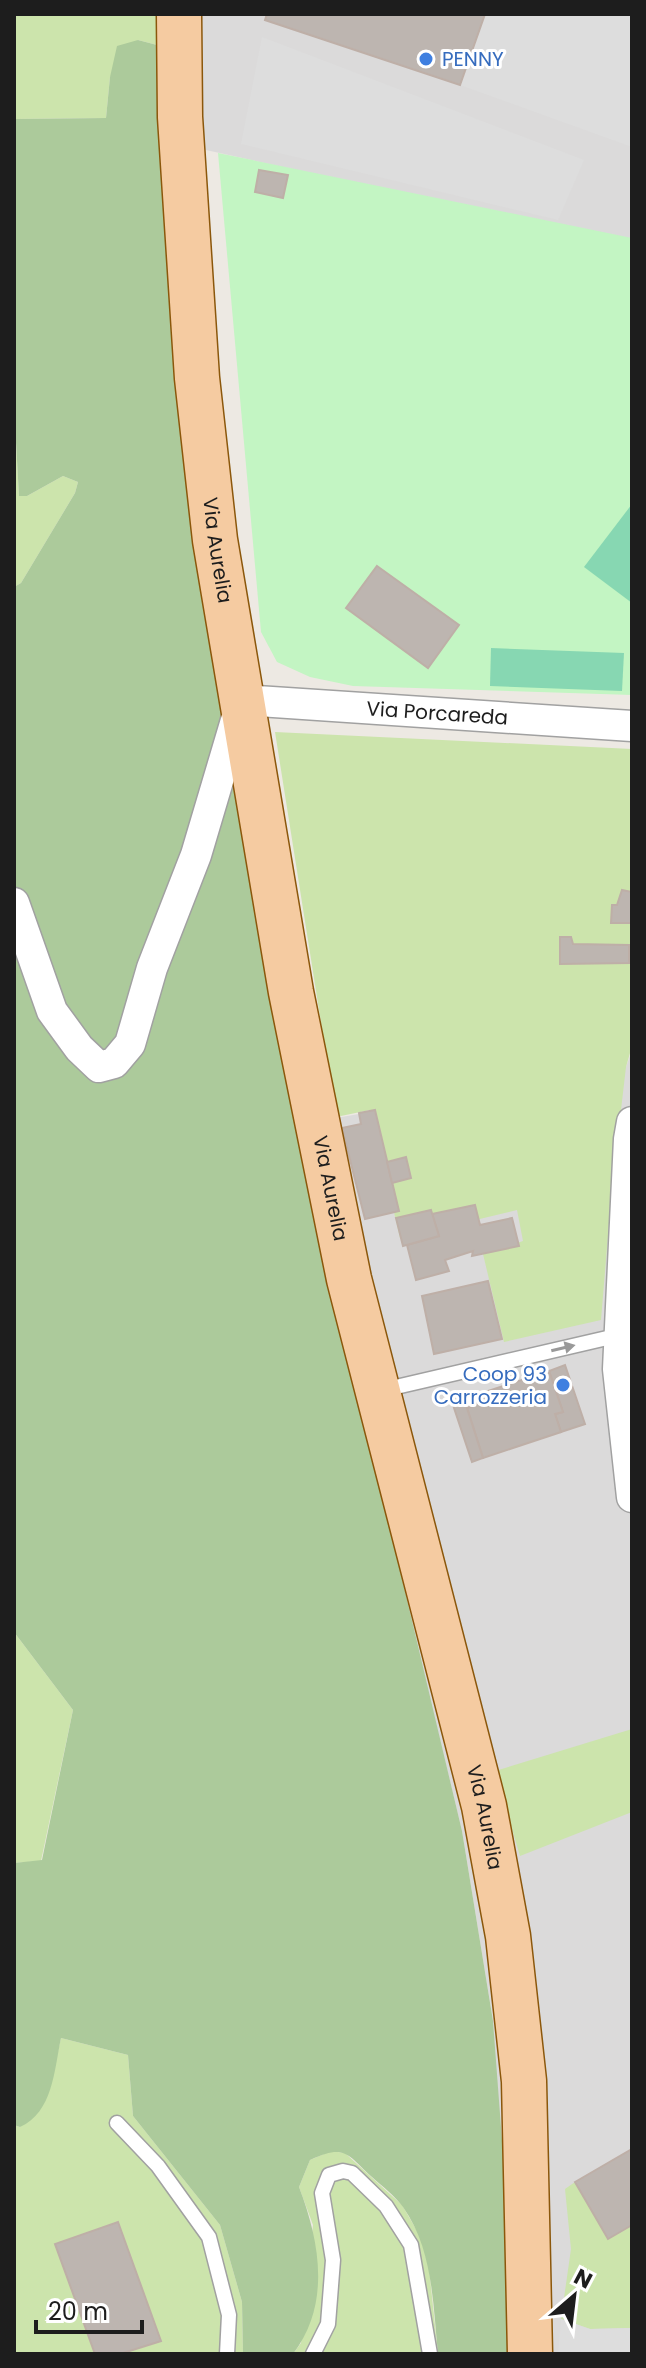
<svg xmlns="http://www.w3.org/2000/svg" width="646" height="2368" font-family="Poppins,sans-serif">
  <rect width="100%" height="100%" fill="#ede9e3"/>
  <g fill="#dbdada">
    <path d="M161 14H632V244L165 141 157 45Z"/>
    <path d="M632 1050V2354H509L493 2021 462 1831 356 1392 296 1125 626 1067Z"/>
  </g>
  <g fill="#cce4ac">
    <path d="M14 14H161L157 45 138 40 110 77 106 118 14 119Z"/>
    <path d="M14 407 19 496H27L63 476 78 482 75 493 21 583 14 587Z"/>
    <path d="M275 732 632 749V1046L626 1067 612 1187 601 1320 504 1342 483 1254 523 1241 517 1210 400 1238 370 1110 336 1117Z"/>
    <path d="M14 1632 73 1710 41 1861 14 1863Z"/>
    <path d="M632 1729V1812L520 1856 495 1771Z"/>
    <path d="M61 2038 128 2055 133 2116 220 2225 242 2302 243 2354H14V2125L20 2127 50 2087Z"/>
    <path d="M331 2151 345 2153 402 2205 420 2236 429 2268 438 2354H293L301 2343 313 2225 299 2187 310 2160Z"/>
    <path d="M575 2182 608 2238 632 2225V2328L590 2329 561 2319 571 2249 565 2189Z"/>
  </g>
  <path fill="#acca9b" d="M138 40 157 45 165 141 223 706 249 880 305 1171 462 1831 493 2021 507 2207V2354H438C433 2304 433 2249 403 2207 395 2196 382 2186 372 2177 346 2153 345 2144 310 2160L299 2187C320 2242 331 2304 293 2354H243L242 2302 220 2225 133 2116 128 2055 61 2038C54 2071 53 2112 20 2127L14 2125V1863L42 1860 73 1710 14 1632V587L21 583 75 493 78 482 63 476 27 496H19L14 407V119L106 118 110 77 117 46Z"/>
  <path fill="#c3f5c3" d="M218 153 632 238V695L353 686 310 677 277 662 261 632Z"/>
  <g fill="#87d7b2">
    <path d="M632 504V603L584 567Z"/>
    <path d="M491 648 624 653 622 691 490 686Z"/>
  </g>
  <g fill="#ddd">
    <path d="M486 14H632V147L460 85Z"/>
    <path d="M262 37 584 160 558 220 241 144Z"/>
    <path d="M561 2319 590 2329 632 2328V2354H558Z"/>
  </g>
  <g fill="#bdb5b0" stroke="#beafa7" stroke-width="2">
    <path d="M267 14H485L460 85 265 20Z"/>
    <path d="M259 170 288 175 283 198 255 192Z"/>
    <path d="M377 566 459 625 428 668 346 608Z"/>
    <path d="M622 890 632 892V923H611L612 905H617Z"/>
    <path d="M560 937H571L573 944 629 945V963L560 964Z"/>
    <path d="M375 1110 399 1211 365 1219 342 1128 361 1124 359 1113Z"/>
    <path d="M406 1157 411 1178 392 1183 387 1162Z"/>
    <path d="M475 1205 480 1225 512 1218 519 1246 472 1256 473 1251 445 1260 449 1271 416 1280 407 1245 439 1236 432 1214Z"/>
    <path d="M431 1210 439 1236 403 1246 396 1218Z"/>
    <path d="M488 1281 502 1339 434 1354 422 1296Z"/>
    <path d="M565 1365 585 1424 561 1432 555 1414 563 1412 549 1371Z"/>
    <path d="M549 1371 563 1412 555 1414 561 1432 483 1458 467 1408 480 1403 479 1394Z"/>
    <path d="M479 1394 480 1403 467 1408 483 1458 472 1462 452 1402Z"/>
    <path d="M632 2149V2225L608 2239 575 2182Z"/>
    <path d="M118 2222 161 2341 120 2354H95L55 2244Z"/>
  </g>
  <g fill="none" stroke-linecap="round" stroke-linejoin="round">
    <defs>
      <g id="service">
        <path d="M383 1390 620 1335 622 1337"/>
        <path d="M117 2123 158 2166 209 2237 229 2315 227 2354"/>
        <path d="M313 2354 328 2324 333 2260 322 2193 329 2175 343 2171 352 2173 386 2206 411 2245 430 2354"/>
      </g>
      <g id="minor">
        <path id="s1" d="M14 903 52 1011 79 1048 99 1067 114 1063 130 1044 152 968 196 855 242 700 632 726"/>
        <path d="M632 1122 629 1139 618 1369 632 1497"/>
      </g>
      <g id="primary">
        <path id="s2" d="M179 14 180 117 197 378 215 540 291 992 349 1279 484 1806 508 1936 524 2081 530 2354"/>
      </g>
    </defs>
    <use href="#service" stroke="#a1a1a1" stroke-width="17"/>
    <use href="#minor" stroke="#a1a1a1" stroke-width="33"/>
    <use href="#primary" stroke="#8b570b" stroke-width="47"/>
    <use href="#service" stroke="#fff" stroke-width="14"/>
    <use href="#minor" stroke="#fff" stroke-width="30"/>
    <use href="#primary" stroke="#f5cba1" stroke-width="44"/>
  </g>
  <defs><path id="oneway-solid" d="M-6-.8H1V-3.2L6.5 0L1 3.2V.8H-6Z" transform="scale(2)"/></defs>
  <use fill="#999" href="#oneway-solid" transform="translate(563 1348) rotate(-13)"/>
  <g fill="#3f7fe0" stroke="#fff" stroke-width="3">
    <circle cx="426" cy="59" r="8"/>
    <circle cx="563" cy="1385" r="8"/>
  </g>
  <g text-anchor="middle" stroke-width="6" stroke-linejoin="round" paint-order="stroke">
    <g font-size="20" fill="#366cbe" stroke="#fff" text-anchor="start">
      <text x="442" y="66">PENNY</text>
      <text x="547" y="1381" text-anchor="end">Coop 93<tspan x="547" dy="23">Carrozzeria</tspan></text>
    </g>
    <g font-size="20" fill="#1d1d1d" stroke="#fff">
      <text dy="7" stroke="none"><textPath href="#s2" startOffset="538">Via Aurelia</textPath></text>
      <text dy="7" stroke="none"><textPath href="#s1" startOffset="786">Via Porcareda</textPath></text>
      <text dy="7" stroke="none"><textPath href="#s2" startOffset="1186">Via Aurelia</textPath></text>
      <text dy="7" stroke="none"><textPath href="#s2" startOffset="1834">Via Aurelia</textPath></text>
    </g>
  </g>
  <rect width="646" height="2368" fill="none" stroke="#1d1d1d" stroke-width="32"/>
  <g transform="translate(574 2296) rotate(28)" stroke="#ffffff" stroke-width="6" paint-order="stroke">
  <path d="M0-6L14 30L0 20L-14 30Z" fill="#1d1d1d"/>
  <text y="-12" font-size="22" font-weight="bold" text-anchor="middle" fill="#1d1d1d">N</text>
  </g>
  <path d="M36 2320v12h106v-12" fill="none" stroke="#1d1d1d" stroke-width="4"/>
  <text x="48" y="2320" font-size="24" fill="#1d1d1d" stroke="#ffffff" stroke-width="6" paint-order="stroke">20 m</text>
</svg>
